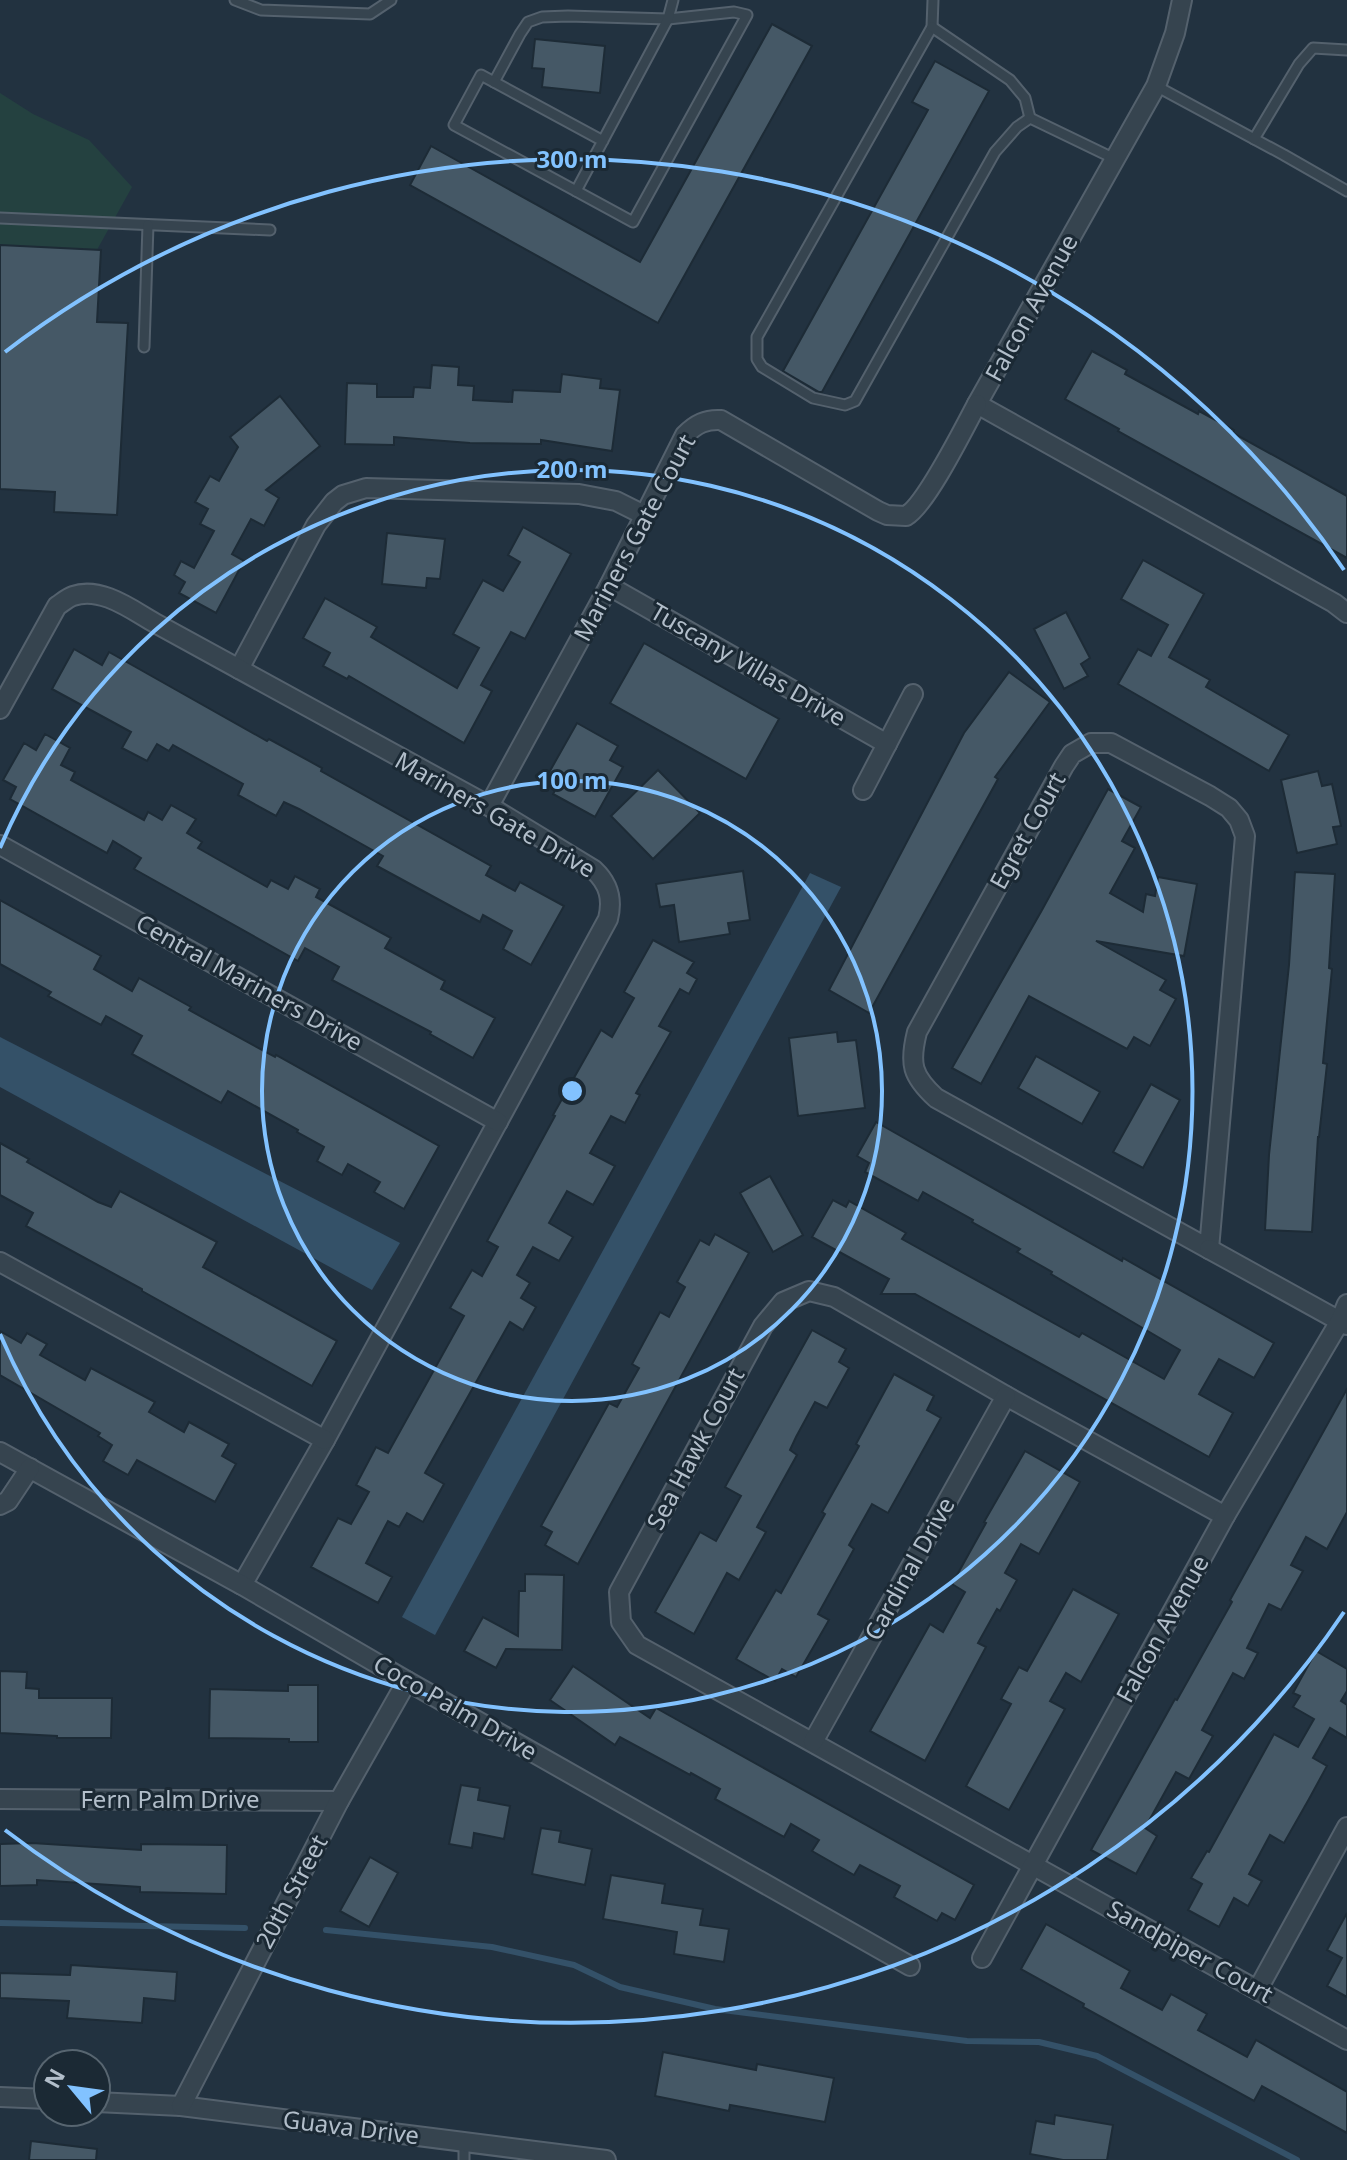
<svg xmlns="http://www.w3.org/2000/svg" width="1347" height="2160" font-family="'Noto Sans',sans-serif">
  <rect width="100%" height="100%" fill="#223240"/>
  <path fill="#244140" d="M0 93 33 114 89 140 132 187 0 424Z"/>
  <g fill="#345168">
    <path d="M810 873 841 887 435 1635 402 1617Z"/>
    <path d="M0 1037 400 1243 372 1290 0 1087Z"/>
  </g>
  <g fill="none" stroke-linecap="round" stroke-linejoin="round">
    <g stroke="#345168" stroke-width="6">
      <path d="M0 1923 245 1928"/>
      <path d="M326 1930 492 1947 574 1965 620 1987 715 2009 967 2041 1039 2042 1097 2056 1297 2160"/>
    </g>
  </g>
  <g fill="#455866" stroke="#1d2b36" stroke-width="2">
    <path d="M772 24 812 46 658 323 410 185 431 146 640 262Z"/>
    <path d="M535 39 605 46 600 93 542 87 544 69 532 68Z"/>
    <path d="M935 61 989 91 822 392H819L783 371 928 110 912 102Z"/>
    <path d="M0 245 101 250 97 322 128 323 117 515 54 512 55 492 0 489Z"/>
    <path d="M1092 351 1127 370 1125 374 1198 414 1199 411 1234 430 1233 433 1347 496V558L1118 431 1119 429 1065 399Z"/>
    <path d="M432 365 459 367 458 385 474 386 473 400 512 402 513 390 560 392 562 374 601 379 600 388 620 390 612 451 541 440V444L470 443 394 437V445L345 444 347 383 377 384V397H413L414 387 430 388Z"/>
    <path d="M280 396 320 446 266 490 279 498 264 526 251 519 232 554 244 561 216 613 179 593 185 582 174 575 181 561 194 568 214 531 200 524 208 509 195 502 210 476 219 481 238 447 230 437Z"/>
    <path d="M523 527 571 554 525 639 511 632 481 685 492 691 464 743 349 676 347 679 323 666 330 653 303 638 325 598 377 627 371 637 457 688 479 648 453 634 483 580 503 591 520 562 508 555Z"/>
    <path d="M387 533 445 539 440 579 427 578 426 588 382 584Z"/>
    <path d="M1143 560 1204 594 1169 657 1210 680 1206 687 1289 735 1269 771 1118 684 1138 649 1151 656 1168 625 1121 599Z"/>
    <path d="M1066 612 1090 658 1081 664 1088 676 1064 689 1034 629Z"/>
    <path d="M644 643 779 719 746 779 610 703Z"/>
    <path d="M74 649 102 665 109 652 267 741 269 739 322 768 321 771 491 866 486 875 515 891 520 882 564 906 531 965 503 949 512 931 483 915 480 922 377 866 383 856 299 809 284 802 276 816 238 795 243 784 173 745 169 751 157 744 147 761 122 748 131 732 52 689Z"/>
    <path d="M1009 672 1050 702 995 777 998 779 869 1013 829 990 964 733Z"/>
    <path d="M577 723 618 746 610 760 623 767 595 817 553 794 558 785 546 778Z"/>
    <path d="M45 734 70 748 61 765 75 772 71 780 144 820 148 812 162 820 171 805 196 819 187 833 202 842 198 848 267 887 271 880 288 889 295 876 320 889 316 897 391 938 385 948 445 981 441 989 495 1018 473 1058 430 1034 431 1032 332 980 339 967 305 948 298 961 134 869 141 858 113 841 107 853 10 799 16 787 3 780 24 743 36 750Z"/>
    <path d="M658 770 700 813 653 859 611 816Z"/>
    <path d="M1318 771 1322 786 1332 784 1341 826 1333 827 1337 844 1297 853 1281 780Z"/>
    <path d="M1108 789 1141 807 1122 841 1135 848 1110 893 1143 912 1146 894 1155 896 1158 877 1197 884 1184 956 1096 941 1166 980 1160 990 1176 999 1150 1046 1134 1037 1127 1049 1029 996 981 1084 952 1068 1042 910Z"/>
    <path d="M743 871 750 920 728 923 730 934 679 942 674 905 660 907 656 884Z"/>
    <path d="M1295 872 1335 874 1329 968 1332 969 1323 1063 1327 1064 1319 1137H1318L1312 1232 1265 1230 1269 1155 1289 965Z"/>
    <path d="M0 900 101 956 94 969 132 991 139 978 191 1007 189 1010 275 1057 276 1055 439 1146 404 1209 374 1192 380 1182 348 1164 342 1175 317 1161 324 1147 297 1132 298 1130 228 1091 221 1103 132 1054 142 1036 106 1016 101 1025 48 996 51 992 0 964Z"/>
    <path d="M653 940 694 962 687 973 697 979 689 994 680 989 659 1026 671 1032 636 1093 640 1095 625 1123 611 1116 590 1153 615 1166 593 1205 567 1191 549 1223 573 1237 559 1261 533 1247 517 1275 530 1283 521 1298 536 1307 523 1330 510 1322 425 1473 444 1484 423 1522 407 1513 399 1527 388 1521 366 1563 392 1577 378 1603 311 1567 338 1518 351 1524 369 1492 356 1485 376 1447 388 1453 464 1316 450 1308 472 1270 482 1276 498 1247 487 1241 555 1116 553 1115 601 1030 612 1037 634 998 624 992Z"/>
    <path d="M837 1032 838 1042 856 1040 865 1108 798 1116 789 1038Z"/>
    <path d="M1036 1056 1100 1092 1082 1124 1018 1088Z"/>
    <path d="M1151 1084 1180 1100 1143 1168 1113 1152Z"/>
    <path d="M876 1122 1122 1261 1123 1258 1274 1343 1254 1378 1219 1359 1199 1394 1233 1413 1209 1457 915 1294H881L889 1279 812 1237 833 1200 846 1207 849 1201 906 1233 902 1239 1079 1337 1082 1333 1164 1379 1180 1350 1051 1274 1052 1272 1017 1252 1020 1249 972 1222 973 1220 923 1192 918 1201 865 1172 869 1163 857 1156Z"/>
    <path d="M0 1143 29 1159 27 1162 98 1202 111 1207 120 1191 217 1242 203 1267 337 1341 312 1386 142 1291V1289L26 1226 33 1213 0 1195Z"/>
    <path d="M770 1176 803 1235 773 1252 740 1193Z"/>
    <path d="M715 1234 749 1253 578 1564 545 1545 552 1532 541 1526 609 1403 617 1407 639 1368 632 1364 660 1312 669 1317 685 1287 677 1282 700 1240 709 1245Z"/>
    <path d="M812 1330 846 1349 839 1362 849 1368 827 1408 815 1402 796 1437 790 1450 797 1455 757 1527 766 1532 739 1580 727 1573 694 1634 655 1612 700 1532 716 1541 741 1496 725 1487Z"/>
    <path d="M0 1331 21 1343 27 1333 47 1344 40 1355 85 1380 91 1368 155 1402 149 1412 184 1432 189 1422 229 1444 222 1456 236 1464 215 1502 137 1460 128 1475 103 1461 112 1445 98 1436 100 1433 0 1375Z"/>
    <path d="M894 1374 934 1396 927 1410 941 1418 888 1513 872 1504 849 1545 854 1549 818 1614 829 1620 796 1677 782 1669 775 1681 736 1659 776 1590 781 1593 825 1514 822 1512 859 1446 856 1444Z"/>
    <path d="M1347 1389V1512L1327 1549 1306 1537 1291 1565 1303 1571 1281 1610 1269 1604 1247 1648 1258 1653 1244 1679 1233 1673 1202 1730 1213 1736 1189 1779 1176 1772 1145 1828 1157 1836 1136 1874 1091 1850 1175 1699 1177 1700 1232 1602 1230 1600Z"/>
    <path d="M1025 1451 1080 1482 1039 1554 1021 1544 1005 1573 1017 1580 1000 1611 997 1609 978 1643 986 1647 925 1761 870 1731 930 1624 943 1632 965 1592 952 1584 986 1523 984 1522Z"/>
    <path d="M525 1574 564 1575 562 1650 506 1649 496 1668 464 1651 483 1617 518 1636 519 1591H525Z"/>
    <path d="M1073 1589 1119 1614 1081 1682 1066 1673 1050 1701 1065 1709 1009 1810 966 1786 1011 1704 1001 1699 1019 1667 1027 1671Z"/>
    <path d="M1316 1651 1347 1669V1691L1341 1701 1347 1705V1738L1330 1728 1313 1758 1327 1766 1309 1799 1284 1843 1270 1835 1249 1874 1262 1881 1248 1906 1234 1898 1219 1927 1188 1910 1202 1884 1191 1878 1207 1851 1209 1852 1274 1734 1298 1747 1314 1719 1293 1707 1300 1696 1293 1693Z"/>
    <path d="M573 1666 650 1718 656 1708 974 1885 955 1920 942 1913 937 1921 894 1897 900 1886 860 1865 854 1875 812 1851 819 1840 791 1824 784 1837 715 1799 720 1789 691 1773 690 1775 620 1737 615 1745 550 1700Z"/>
    <path d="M0 1671 27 1672 26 1688 39 1689V1698H112L111 1738H57V1736L0 1733Z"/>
    <path d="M288 1685H318V1742H289V1739L209 1738 210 1689 288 1691Z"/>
    <path d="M461 1785 480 1788 478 1800 510 1806 504 1839 474 1833 472 1848 449 1844Z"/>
    <path d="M541 1828 561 1831 559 1842 592 1849 585 1885 532 1874Z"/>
    <path d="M32 1843 141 1850V1844L227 1845 226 1894 140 1892V1887L37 1880V1885L0 1886V1844Z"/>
    <path d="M370 1857 398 1873 369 1927 340 1911Z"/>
    <path d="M611 1875 665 1884 662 1903 703 1909 700 1925 729 1929 724 1962 674 1954 677 1932 603 1919Z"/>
    <path d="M1347 1913V1997L1327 1986 1342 1958 1327 1950Z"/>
    <path d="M1046 1924 1130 1971 1121 1988 1162 2010 1171 1994 1207 2014 1198 2030 1247 2057 1256 2040 1347 2092V2133L1262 2086 1254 2101 1083 2007 1084 2004 1021 1969Z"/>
    <path d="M71 1965 177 1972 175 2001 144 1998 142 2023 67 2018 69 2001 0 1998V1973L70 1975Z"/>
    <path d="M663 2052 756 2070 757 2064 834 2078 825 2122 730 2105 729 2111 655 2096Z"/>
    <path d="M1055 2115 1113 2125 1107 2160H1063L1030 2154 1036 2121 1054 2124Z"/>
    <path d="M31 2141 97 2149 96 2160H29Z"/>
  </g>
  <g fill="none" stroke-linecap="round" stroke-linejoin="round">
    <defs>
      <g id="service">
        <path d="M235 0 261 10 370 14 391 0"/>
        <path d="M933 0 932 27 757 337V359L762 367 813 398 845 405 855 401 995 152 1017 127 1030 118 1115 159"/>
        <path d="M932 27 1010 80 1025 98 1030 118"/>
        <path d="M494 82 520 34 528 22 542 17 568 16 668 19 734 12 747 15 633 222 576 191"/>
        <path d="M1156 86 1284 155 1347 191"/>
        <path d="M1254 139 1299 64 1313 48 1347 50"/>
        <path d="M603 141 481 75 454 125 576 191 668 19 673 0"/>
        <path d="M0 218 270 230"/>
        <path d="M144 347 148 225"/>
        <path d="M464 2160V2142"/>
      </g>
      <g id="minor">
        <path d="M1182 0 1175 33 1156 86 977 404 1334 603 1347 613"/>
        <path d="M609 586 887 744"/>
        <path d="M239 669 316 525 334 502 343 495 366 488 579 494 616 501 644 515"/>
        <path d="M0 709 57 606C62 603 67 598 73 596 101 586 132 610 155 623L489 806 594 870C609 884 613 899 608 919L325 1440 242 1585"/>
        <path d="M1091 743H1111L1210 796 1229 808 1239 820 1245 836 1209 1249 936 1098C912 1076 909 1064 917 1032L1064 766 1072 754Z"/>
        <path d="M863 790 913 694"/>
        <path d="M489 806 609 586 685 435C696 424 706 419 721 420L878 511 887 515 906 516C926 505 964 428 977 404"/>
        <path d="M0 845 498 1122"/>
        <path d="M1209 1249 1347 1325"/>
        <path d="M0 1262 325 1440"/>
        <path d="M0 1452 242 1585 407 1681 910 1966"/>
        <path d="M0 1505 8 1501 30 1468"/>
        <path d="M1225 1516 1006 1396 834 1297 809 1291 783 1302 763 1326 619 1592 621 1622 637 1645 1347 2040"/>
        <path d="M813 1742 1006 1396"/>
        <path d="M0 1799 339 1801"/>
        <path d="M982 1958 1225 1516 1340 1321 1347 1304"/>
        <path d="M1258 1989 1347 1827"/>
        <path d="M0 2097 48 2099"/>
        <path d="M96 2102 181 2106 606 2160"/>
        <path d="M181 2106 339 1801 407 1681"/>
      </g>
    </defs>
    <use href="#service" stroke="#54616d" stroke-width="13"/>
    <use href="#minor" stroke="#54616d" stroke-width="22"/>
    <use href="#service" stroke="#36444f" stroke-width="9"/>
    <use href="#minor" stroke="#36444f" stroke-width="18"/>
  </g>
  <g fill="none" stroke="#82c2ff" stroke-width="4">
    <circle cx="572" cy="1091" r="310"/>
    <path d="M0 848A621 621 0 1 1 0 1334"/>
    <path d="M1344 1612A931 931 0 0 1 5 1830M5 352A931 931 0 0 1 1344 570"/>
  </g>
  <g text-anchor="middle" stroke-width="6" stroke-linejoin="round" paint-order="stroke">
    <g font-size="24" fill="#b2beca" stroke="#1b2934">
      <text transform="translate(1032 308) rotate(-61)" y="8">Falcon Avenue</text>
      <text transform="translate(635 538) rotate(-62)" y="8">Mariners Gate Court</text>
      <text transform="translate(748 665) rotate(30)" y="8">Tuscany Villas Drive</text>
      <text transform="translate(495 815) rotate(30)" y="8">Mariners Gate Drive</text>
      <text transform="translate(1028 831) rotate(-61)" y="8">Egret Court</text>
      <text transform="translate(249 983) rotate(29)" y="8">Central Mariners Drive</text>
      <text transform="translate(696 1449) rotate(-62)" y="8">Sea Hawk Court</text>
      <text transform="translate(910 1569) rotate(-61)" y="8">Cardinal Drive</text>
      <text transform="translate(1163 1629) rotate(-61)" y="8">Falcon Avenue</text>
      <text transform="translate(455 1708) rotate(30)" y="8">Coco Palm Drive</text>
      <text x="170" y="1808">Fern Palm Drive</text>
      <text transform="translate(292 1892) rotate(-62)" y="8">20th Street</text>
      <text transform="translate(1190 1952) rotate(29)" y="8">Sandpiper Court</text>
      <text transform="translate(351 2128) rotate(7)" y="8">Guava Drive</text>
    </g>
  </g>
  <circle cx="572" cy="1091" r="12" fill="#82c2ff" stroke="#1b2934" stroke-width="4"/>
  <g font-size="24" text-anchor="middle" font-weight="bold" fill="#82c2ff" stroke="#1b2934" stroke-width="6" stroke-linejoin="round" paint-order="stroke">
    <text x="572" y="168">300 m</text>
    <text x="572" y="478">200 m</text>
    <text x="572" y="789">100 m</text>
  </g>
  <g transform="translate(72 2088) rotate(299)"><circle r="38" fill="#1b2934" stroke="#576570" stroke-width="2"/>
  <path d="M0-6L14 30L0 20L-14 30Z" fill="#82c2ff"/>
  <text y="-12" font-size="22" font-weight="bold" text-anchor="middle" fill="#b2beca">N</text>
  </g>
</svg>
